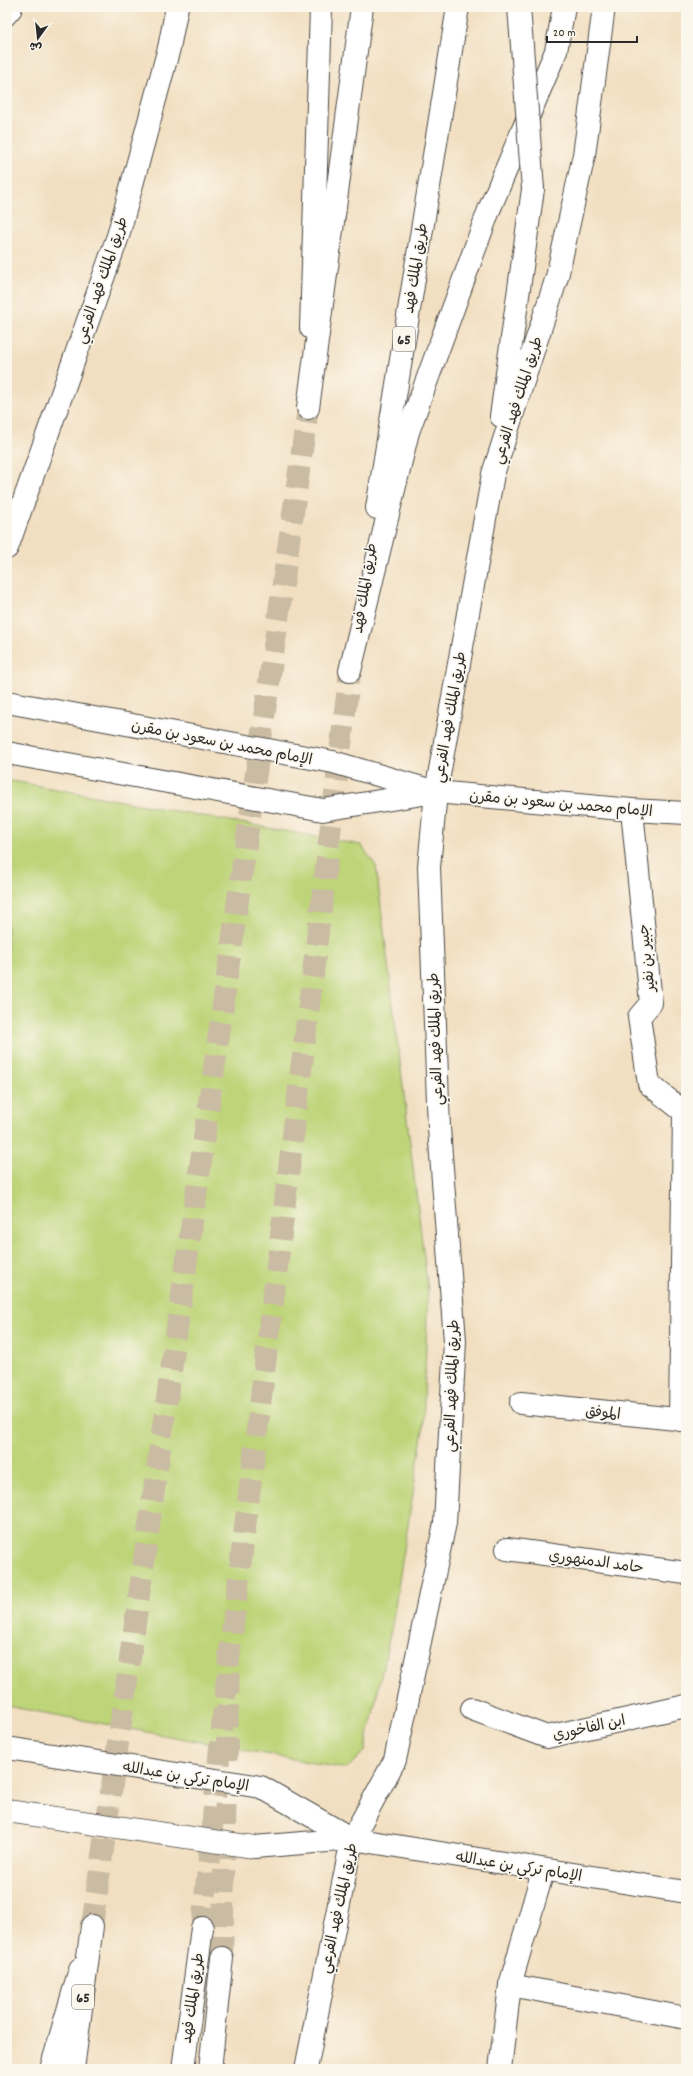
<svg xmlns="http://www.w3.org/2000/svg" width="693" height="2076" font-family="Dekko,'Playpen Sans Arabic',sans-serif">
  <rect width="100%" height="100%" fill="#fbf7ec"/>
  <filter id="ink" filterUnits="userSpaceOnUse"><feTurbulence type="fractalNoise" baseFrequency=".025" numOctaves="2"/><feDisplacementMap in="SourceGraphic" scale="8" xChannelSelector="R" yChannelSelector="G"/><feConvolveMatrix kernelMatrix="1 2 1 2 8 2 1 2 1" color-interpolation-filters="sRGB"/></filter>
  <filter id="wash" filterUnits="userSpaceOnUse"><feTurbulence type="fractalNoise" baseFrequency=".012" numOctaves="4" result="noise"/><feDisplacementMap in="SourceGraphic" scale="16" xChannelSelector="R" yChannelSelector="G"/><feGaussianBlur stdDeviation="0.9" result="paint"/><feColorMatrix in="noise" values="0 0 0 0 0 0 0 0 0 0 0 0 0 0 0 0 0 1.4 0 .05"/><feComposite in="paint" operator="in"/></filter>
  <g filter="url(#wash)">
    <rect width="100%" height="100%" fill="#f2dfc1"/>
    <path fill="#bdd478" stroke="#748052" d="M7 780 361 845 376 866 428 1290 423 1430 392 1625 365 1751 346 1769 7 1706Z"/>
  </g>
  <g filter="url(#ink)">
    <g fill="none" stroke-linecap="round" stroke-linejoin="round">
      <path stroke="#cabba3" stroke-width="22" stroke-dasharray="22 11" stroke-linecap="butt" d="M222 1958 229 1658"/>
      <g stroke="#cabba3" stroke-width="22" stroke-dasharray="22 11" stroke-linecap="butt">
        <path d="M92 1926 308 408"/>
        <path d="M202 1928 229 1658 350 671"/>
      </g>
      <defs>
        <path id="service" d="M7 19 14 11 15 7"/>
        <g id="minor">
          <path d="M632 810 651 1003 639 1017 649 1084 684 1112 680 1420"/>
          <path d="M521 1403 686 1420"/>
          <path d="M507 1549 686 1573"/>
          <path d="M472 1709 547 1737 686 1706"/>
          <path d="M352 1839 686 1892"/>
          <path d="M510 1985 686 2018"/>
          <path d="M500 2069 510 1985 543 1871"/>
        </g>
        <g id="tertiary">
          <path d="M7 702 333 762 436 792 632 810 686 813"/>
          <path d="M7 753 323 810 429 793"/>
        </g>
        <g id="secondary">
          <path d="M7 1748 261 1787 352 1839"/>
          <path d="M7 1811 254 1847 352 1839"/>
        </g>
        <g id="primary">
          <path d="M311 328 321 7"/>
          <path d="M501 416 533 189"/>
          <path d="M7 548 118 236 169 48 177 7"/>
          <path d="M51 2069 80 1969"/>
          <path d="M210 2069 222 1958"/>
          <path d="M306 2069 352 1839 395 1760 445 1523 455 1341 439 1128 429 867 436 792 493 474 557 277 584 155 604 7"/>
        </g>
        <g id="motorway">
          <path d="M308 408 362 7"/>
          <path d="M377 508 458 7"/>
          <path d="M350 671 408 432 489 210 556 51 564 7"/>
          <path d="M73 2069 92 1926"/>
          <path d="M183 2069 202 1928"/>
        </g>
      </defs>
      <use href="#service" stroke="#494642" stroke-width="16"/>
      <use href="#minor" stroke="#494642" stroke-width="24"/>
      <use href="#tertiary" stroke="#494642" stroke-width="24"/>
      <use href="#secondary" stroke="#494642" stroke-width="24"/>
      <use href="#primary" stroke="#494642" stroke-width="24"/>
      <use href="#motorway" stroke="#494642" stroke-width="24"/>
      <use href="#service" stroke="#fff" stroke-width="14"/>
      <use href="#minor" stroke="#fff" stroke-width="22"/>
      <use href="#tertiary" stroke="#fff" stroke-width="22"/>
      <use href="#secondary" stroke="#fff" stroke-width="22"/>
      <use href="#primary" stroke="#fff" stroke-width="22"/>
      <use href="#motorway" stroke="#fff" stroke-width="22"/>
      <defs>
        <path id="primary-bridge" d="M519 7 533 189"/>
      </defs>
      <use href="#primary-bridge" stroke="#494642" stroke-width="24" stroke-linecap="butt"/>
      <use href="#primary-bridge" stroke="#fff" stroke-width="22"/>
    </g>
  </g>
  <g text-anchor="middle" stroke-width="3.5" stroke-linejoin="round" paint-order="stroke">
    <g fill="#fbf7ec" stroke="#696865" stroke-width="1">
      <rect x="393" y="327" width="22" height="24" rx="3"/>
      <rect x="72" y="1985" width="22" height="24" rx="3"/>
    </g>
    <g font-size="14" font-weight="bold" fill="#2b2b2b">
      <text x="404" y="344">65</text>
      <text x="83" y="2002">65</text>
    </g>
    <g font-size="15" fill="#2b2b2b" stroke="#fbf7ec">
      <text transform="translate(415 268) rotate(-81)" y="5">طريق الملك فهد</text>
      <text transform="translate(101 280) rotate(-71)" y="5">طريق الملك فهد الفرعي</text>
      <text transform="translate(517 400) rotate(-72)" y="5">طريق الملك فهد الفرعي</text>
      <text transform="translate(364 588) rotate(-81)" y="5">طريق الملك فهد</text>
      <text transform="translate(449 717) rotate(-80)" y="5">طريق الملك فهد الفرعي</text>
      <text transform="translate(222 742) rotate(11)" y="5">الإمام محمد بن سعود بن مقرن</text>
      <text transform="translate(561 803) rotate(5)" y="5">الإمام محمد بن سعود بن مقرن</text>
      <text transform="translate(646 958) rotate(-96)" y="5">جبير بن نفير</text>
      <text transform="translate(435 1039) rotate(-92)" y="5">طريق الملك فهد الفرعي</text>
      <text transform="translate(451 1386) rotate(-88)" y="5">طريق الملك فهد الفرعي</text>
      <text transform="translate(603 1412) rotate(6)" y="5">الموفق</text>
      <text transform="translate(596 1561) rotate(8)" y="5">حامد الدمنهوري</text>
      <text transform="translate(589 1727) rotate(-12)" y="5">ابن الفاخوري</text>
      <text transform="translate(186 1776) rotate(9)" y="5">الإمام تركي بن عبدالله</text>
      <text transform="translate(519 1866) rotate(9)" y="5">الإمام تركي بن عبدالله</text>
      <text transform="translate(338 1908) rotate(-78)" y="5">طريق الملك فهد الفرعي</text>
      <text transform="translate(192 1998) rotate(-82)" y="5">طريق الملك فهد</text>
    </g>
  </g>
  <rect width="693" height="2076" fill="none" stroke="#fbf7ec" stroke-width="24"/>
  <g transform="translate(38 38) rotate(195)" stroke="#fbf7ec" stroke-width="3" paint-order="stroke">
  <path d="M0-3L7 15L0 10L-7 15Z" fill="#2b2b2b"/>
  <text y="-6" font-size="11" font-weight="bold" text-anchor="middle" fill="#2b2b2b">ش</text>
  </g>
  <path d="M547 36v6h90v-6" fill="none" stroke="#2b2b2b" stroke-width="2"/>
  <text x="553" y="36" font-size="12" fill="#2b2b2b" stroke="#fbf7ec" stroke-width="3" paint-order="stroke">20 m</text>
</svg>
